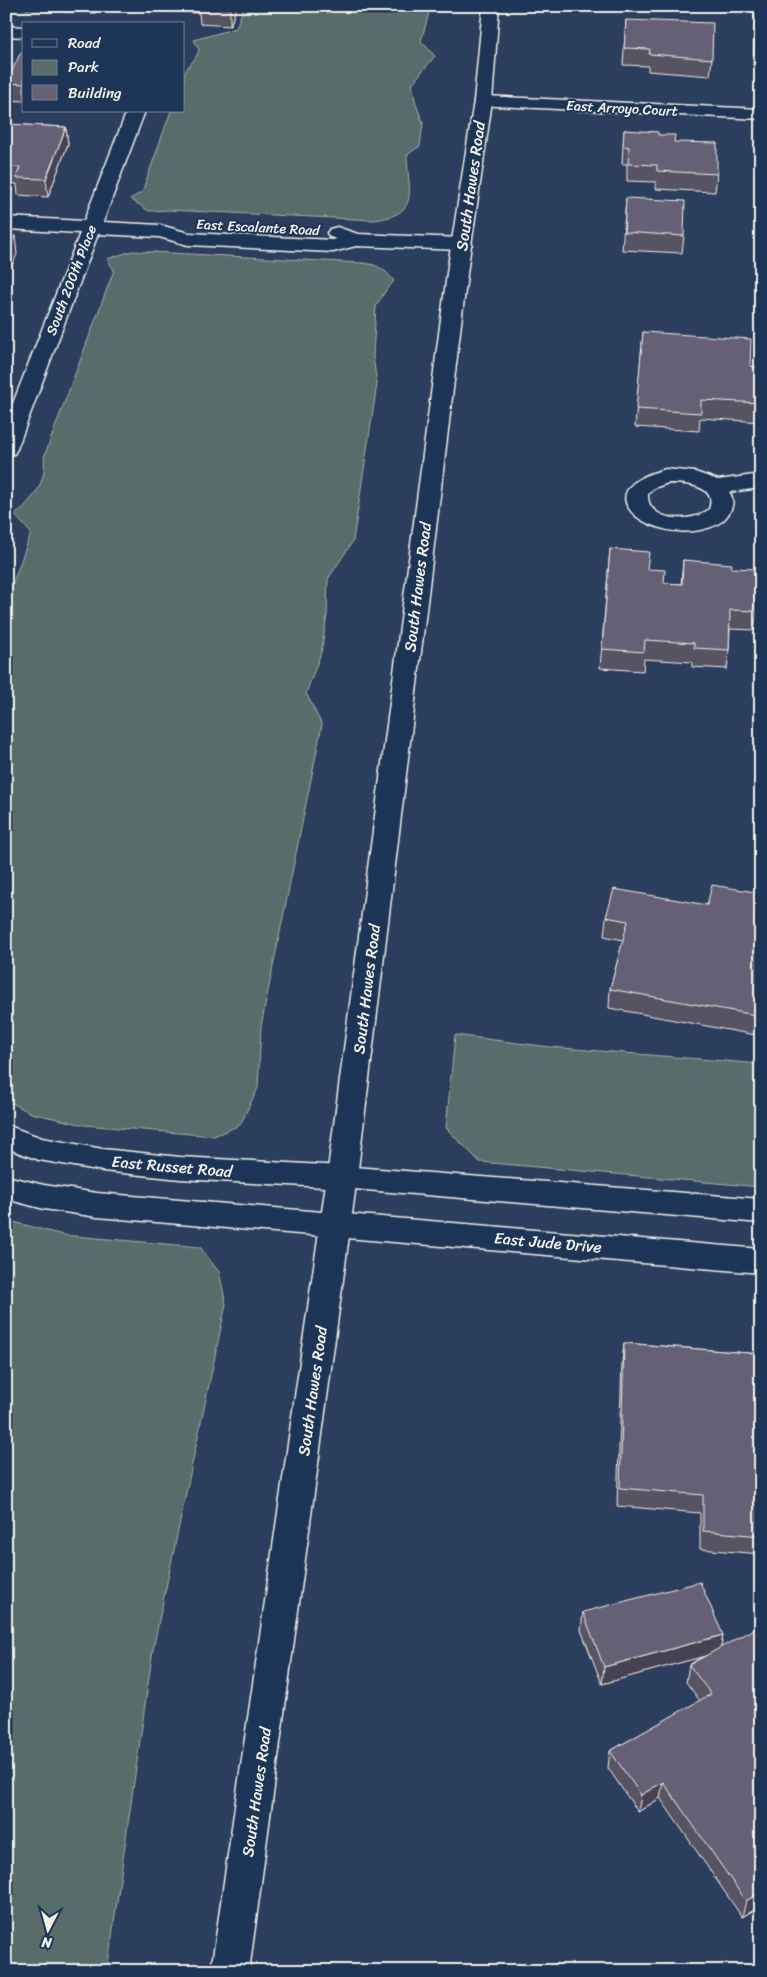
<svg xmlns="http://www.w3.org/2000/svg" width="767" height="1977" font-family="Sriracha,sans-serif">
  <rect width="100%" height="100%" fill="#2b3e5d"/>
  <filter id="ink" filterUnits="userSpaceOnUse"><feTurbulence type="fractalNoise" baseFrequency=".02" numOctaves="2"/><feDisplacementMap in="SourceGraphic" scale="10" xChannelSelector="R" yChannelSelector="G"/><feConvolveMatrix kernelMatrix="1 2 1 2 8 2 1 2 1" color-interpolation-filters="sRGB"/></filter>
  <g filter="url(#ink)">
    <g fill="#586d69" stroke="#a6afa8">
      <path d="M244 6H431L421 41 435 56 412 84 416 104 423 123 420 146 407 155C408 192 421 214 374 220L169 210 149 211 130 199 142 192 171 111H184V75C187 65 196 61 199 50L194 40 236 28Z"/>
      <path d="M132 251 362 263C377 264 385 269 394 281L386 290 376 306 373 356 377 384 353 541 328 579 327 615 321 653 306 693 322 725 261 1026 258 1088 240 1125 214 1136 84 1125 31 1113 6 1100V602L31 533 15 515C33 500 47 482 44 457L114 270 107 259Z"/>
      <path d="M455 1035 550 1047 761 1064V1187L480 1162 446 1128Z"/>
      <path d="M6 1220 63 1235 200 1247 219 1272 226 1304 153 1649 107 1971H6Z"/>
    </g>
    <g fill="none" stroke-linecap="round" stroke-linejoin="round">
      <defs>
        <g id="minor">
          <path d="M6 26 24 27V37L6 36Z"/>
          <path d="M483 96 761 109V119L477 105 474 101 477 97Z"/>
          <path d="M127 111H145L103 222 160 225 189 233 333 240 336 239 330 237 327 233 330 229 337 227 358 234 462 238 469 240 472 244 469 248 462 250 356 246 333 252 188 245 159 237 98 234 17 449 14 454 6 455V421L80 233 6 229V217L84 221Z"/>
          <path d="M666 469 695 472 718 480 761 474V488L729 492C735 500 733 508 727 516 720 525 710 528 700 530 646 541 582 490 666 469ZM668 483C685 483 718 485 709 509 693 524 646 522 648 494L654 488Z"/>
          <path d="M6 1125 42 1138 103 1149 180 1157 342 1166 761 1199V1223L342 1188 180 1179 103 1171 39 1160 6 1148Z"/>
          <path d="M6 1176 44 1185 97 1193 761 1249V1273L97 1217 44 1209 6 1199Z"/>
        </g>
        <path id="major" d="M483 6H499L492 101 468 266 357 1177 249 1971H211L327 1177 448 266 474 101Z"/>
      </defs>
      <use href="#minor" stroke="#f4f1e8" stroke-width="3"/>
      <use href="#major" stroke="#f4f1e8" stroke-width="3"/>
      <use href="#minor" fill="#1d3557" fill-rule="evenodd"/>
      <use href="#major" fill="#1d3557" fill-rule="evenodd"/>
    </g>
    <g fill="#575364" stroke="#f4f1e8">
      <path d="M23 6H56L54 11 24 9Z"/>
      <path d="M64 6H98L95 13 65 12Z"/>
      <path d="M168 6H237L230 26 200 24 199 13 168 12Z"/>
      <path d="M755 15 761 16V67L753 66 754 32Z"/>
      <path d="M626 20 712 59 710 76 648 71V66L623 65Z"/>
      <path d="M24 52V101L8 100 6 83Z"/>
      <path d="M6 124 66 127 68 144 48 197 18 195 17 184H9L6 190Z"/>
      <path d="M624 130 658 135 674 142 717 174 715 192 656 189V182L627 181V164H622Z"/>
      <path d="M626 198 684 236 682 253 622 250Z"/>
      <path d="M643 332 750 366 761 367V422L700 418 699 431 635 427Z"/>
      <path d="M610 549 647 569 664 583 681 584 683 560 731 568 757 611 754 630 730 629 729 650 727 669 692 667V662L644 659 643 671 600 668Z"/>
      <path d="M761 893V1036L609 1008 610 989 623 940 604 936 606 917 707 905Z"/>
      <path d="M624 1343 761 1354V1554L700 1549V1513L617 1506 622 1362Z"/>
      <path d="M583 1612 723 1635 721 1647 761 1906 742 1917 660 1798 638 1812 608 1768 610 1751 700 1701 686 1682 689 1665 703 1656 602 1684 581 1630Z"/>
    </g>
    <g fill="#474351" stroke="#f4f1e8">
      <path d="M94 6H98L95 13Z"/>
      <path d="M231 6H237L230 26V9Z"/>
      <path d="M66 127 68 144 48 197 46 179Z"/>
      <path d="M7 166 9 184 6 190V168Z"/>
      <path d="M15 236 17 254 6 280V257Z"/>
      <path d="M723 1635 720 1652 602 1684 604 1667Z"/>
      <path d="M663 1782 660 1798 638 1812 641 1795Z"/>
      <path d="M761 1892V1906L742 1917 746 1901Z"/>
    </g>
    <g fill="#656074" stroke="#f4f1e8">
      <path d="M199 6H231L230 9 199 8Z"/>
      <path d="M755 15 761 16V50H755Z"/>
      <path d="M626 20 713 23 712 59 649 54 650 49 624 48Z"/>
      <path d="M21 52H24V84L6 83Z"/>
      <path d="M6 124 66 127 46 179 16 178 20 167 7 166 6 168Z"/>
      <path d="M624 130 658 132V135H675L674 142 717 143V174L657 171V165L628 164 629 147 623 146Z"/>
      <path d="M626 198 685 201 684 236 624 232Z"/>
      <path d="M6 235 15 236 6 257Z"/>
      <path d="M643 332 751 339 750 366 761 367V403L701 400V413L636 409Z"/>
      <path d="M610 549 649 552 647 569 665 570 664 583 682 584 683 560 732 564 731 568 757 569V611L730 610 729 650 694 648V643L645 640 644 652 602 649Z"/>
      <path d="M712 885 761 893V1016L610 989 628 921 606 917 614 889 707 905Z"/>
      <path d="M624 1343 761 1354V1536L703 1531V1495L620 1488Z"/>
      <path d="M700 1582 723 1635 604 1667 583 1612Z"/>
      <path d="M761 1625V1892L746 1901 663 1782 641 1795 610 1751 711 1694 689 1665Z"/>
    </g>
  </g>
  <g text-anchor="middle" stroke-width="4" stroke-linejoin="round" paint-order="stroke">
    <g font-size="14" fill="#f4f1e8" stroke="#1d3557">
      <text transform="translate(622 108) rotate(3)" y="5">East Arroyo Court</text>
      <text transform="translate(258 227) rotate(3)" y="5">East Escalante Road</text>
      <text transform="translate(71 280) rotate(-69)" y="5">South 200th Place</text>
    </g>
    <g font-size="16" fill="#f4f1e8" stroke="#1d3557">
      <text transform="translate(470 186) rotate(-82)" y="6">South Hawes Road</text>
      <text transform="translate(417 587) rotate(-83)" y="6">South Hawes Road</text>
      <text transform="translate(366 989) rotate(-83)" y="6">South Hawes Road</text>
      <text transform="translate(172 1166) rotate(5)" y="6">East Russet Road</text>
      <text transform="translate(548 1242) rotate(5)" y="6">East Jude Drive</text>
      <text transform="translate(312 1391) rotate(-82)" y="6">South Hawes Road</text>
      <text transform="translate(256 1792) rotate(-82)" y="6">South Hawes Road</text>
    </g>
  </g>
  <rect width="767" height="1977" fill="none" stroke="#1d3557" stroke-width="25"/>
  <rect x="12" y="12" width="742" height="1952" fill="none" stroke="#f4f1e8" stroke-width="2" filter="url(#ink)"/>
  <rect x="22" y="22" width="162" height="90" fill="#1d3557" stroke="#738091"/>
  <rect x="32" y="39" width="25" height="8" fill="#1d3557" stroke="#738091"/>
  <text x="68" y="48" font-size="15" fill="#f4f1e8">Road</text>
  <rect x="32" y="60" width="25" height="15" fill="#586d69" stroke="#738091"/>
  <text x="68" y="72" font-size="15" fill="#f4f1e8">Park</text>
  <rect x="32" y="85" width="25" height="15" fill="#656074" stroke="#738091"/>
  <text x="68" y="98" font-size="15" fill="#f4f1e8">Building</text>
  <g transform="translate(48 1930) rotate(186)" stroke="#1d3557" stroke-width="4" paint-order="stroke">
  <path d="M0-4L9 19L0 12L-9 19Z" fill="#f4f1e8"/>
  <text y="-8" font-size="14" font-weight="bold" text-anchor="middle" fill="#f4f1e8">N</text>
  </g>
</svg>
